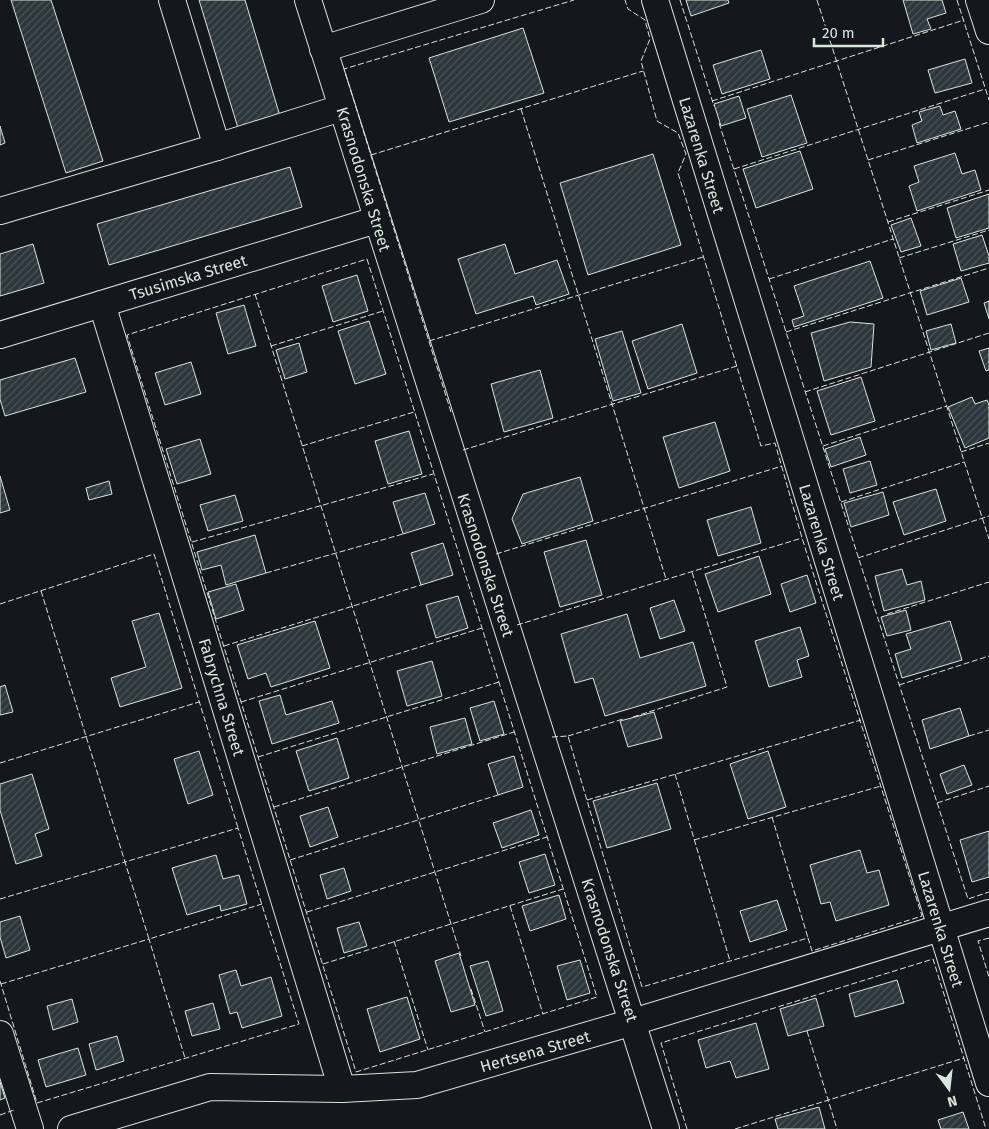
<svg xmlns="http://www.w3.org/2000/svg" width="989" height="1129" font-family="'Fira Sans',sans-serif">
  <defs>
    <pattern id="building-hatch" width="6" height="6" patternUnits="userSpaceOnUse" patternTransform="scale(1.25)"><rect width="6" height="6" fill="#2c363c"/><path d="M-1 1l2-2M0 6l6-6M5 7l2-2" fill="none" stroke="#4a5358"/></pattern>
  </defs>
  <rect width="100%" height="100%" fill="#14181c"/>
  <g fill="url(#building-hatch)" stroke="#d8e6dc">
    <path d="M11 0H51L103 161 66 173Z"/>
    <path d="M199 0H245L280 116 238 128Z"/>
    <path d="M686 0H728L729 3 691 16Z"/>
    <path d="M903 0H942L946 13 927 19 931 29 913 34Z"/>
    <path d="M523 28 544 93 449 122 429 58Z"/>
    <path d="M761 50 770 79 722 94 713 65Z"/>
    <path d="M965 59 972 83 935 93 928 70Z"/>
    <path d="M791 95 807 143 762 157 747 109Z"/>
    <path d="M739 96 746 118 721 126 714 104Z"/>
    <path d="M940 106 943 115 955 111 961 129 917 143 912 125 922 121 919 112Z"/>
    <path d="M0 126 5 143 0 145Z"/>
    <path d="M800 151 813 189 756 208 743 169Z"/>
    <path d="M955 153 962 174 975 170 981 190 917 211 909 186 919 182 914 166Z"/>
    <path d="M653 154 681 245 588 275 560 183Z"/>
    <path d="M290 167 302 207 109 265 97 224Z"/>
    <path d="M989 194V228L956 238 947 208Z"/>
    <path d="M911 218 921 246 901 252 891 225Z"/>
    <path d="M982 235 989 256V263L961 271 953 244Z"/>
    <path d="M33 244 44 283 0 296V254Z"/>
    <path d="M505 244 515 274 557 260 569 294 536 305 533 296 476 314 458 259Z"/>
    <path d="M870 261 883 298 794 327 792 320 804 316 794 286Z"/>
    <path d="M357 275 368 311 333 322 322 286Z"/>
    <path d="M961 278 969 302 927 315 920 291Z"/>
    <path d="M989 301V319L984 303Z"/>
    <path d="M244 305 256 346 228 354 216 313Z"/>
    <path d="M369 321 386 374 355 384 338 331Z"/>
    <path d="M850 322 874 324 871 367 824 381 811 333Z"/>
    <path d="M682 324 697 373 648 389 632 341Z"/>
    <path d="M951 324 956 343 931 350 926 331Z"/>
    <path d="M622 331 641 393 613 401 595 339Z"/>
    <path d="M299 343 307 372 285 379 276 350Z"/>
    <path d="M989 348V370L986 371 979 351Z"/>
    <path d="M75 358 86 392 5 416 0 399V380Z"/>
    <path d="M191 362 201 394 165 405 155 373Z"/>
    <path d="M540 370 553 418 504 432 491 384Z"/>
    <path d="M861 377 875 421 831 435 817 391Z"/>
    <path d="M972 397 975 404 987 400 989 405V438L965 448 948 407Z"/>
    <path d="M715 422 730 471 679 488 663 437Z"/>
    <path d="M409 431 422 474 388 484 375 441Z"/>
    <path d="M860 437 866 455 831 467 825 449Z"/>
    <path d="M200 439 211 474 177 484 166 449Z"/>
    <path d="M870 461 877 485 850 493 843 469Z"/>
    <path d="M0 476 10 510 0 513Z"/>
    <path d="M580 477 593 521 522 544 512 519 523 494Z"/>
    <path d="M109 481 112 494 89 500 86 488Z"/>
    <path d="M936 489 946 521 904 535 893 502Z"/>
    <path d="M883 492 889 515 851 527 844 503Z"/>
    <path d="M425 493 435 524 403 534 393 502Z"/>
    <path d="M235 495 243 521 208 531 200 505Z"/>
    <path d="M751 507 761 543 718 556 707 520Z"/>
    <path d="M255 535 266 573 226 585 221 565 202 570 197 552Z"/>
    <path d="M586 540 602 595 560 607 544 552Z"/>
    <path d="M443 543 453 575 421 585 411 553Z"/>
    <path d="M759 556 771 594 718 612 705 574Z"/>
    <path d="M902 569 907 585 921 581 925 600 884 611 875 576Z"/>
    <path d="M807 575 816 603 790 612 781 584Z"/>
    <path d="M236 584 244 610 216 619 208 592Z"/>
    <path d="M458 596 468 628 436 638 426 605Z"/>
    <path d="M674 600 685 631 660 639 650 608Z"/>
    <path d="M906 610 911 630 887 636 881 617Z"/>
    <path d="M159 613 182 688 120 707 111 678 146 667 132 621Z"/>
    <path d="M627 614 640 658 693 642 706 686 605 716 593 678 575 683 561 634Z"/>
    <path d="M315 621 330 668 271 687 266 673 248 679 237 645Z"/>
    <path d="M950 621 962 660 902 678 895 654 911 649 906 634Z"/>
    <path d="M800 627 809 656 797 660 802 677 769 687 755 641Z"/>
    <path d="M432 661 442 696 407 706 397 671Z"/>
    <path d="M5 685 13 712 0 715V687Z"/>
    <path d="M280 695 286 715 332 701 339 723 272 744 259 701Z"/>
    <path d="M494 701 504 734 480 741 470 708Z"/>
    <path d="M960 708 969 736 930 749 922 720Z"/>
    <path d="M654 712 662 738 628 747 620 721Z"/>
    <path d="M465 718 472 744 437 754 430 727Z"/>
    <path d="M337 738 349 778 309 791 296 751Z"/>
    <path d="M199 751 213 795 188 804 174 759Z"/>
    <path d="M768 751 786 807 748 819 730 764Z"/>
    <path d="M514 756 523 787 498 795 488 764Z"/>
    <path d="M964 765 972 785 947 794 940 774Z"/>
    <path d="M32 774 49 829 35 834 42 856 16 864 0 810V784Z"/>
    <path d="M657 783 671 829 607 848 593 801Z"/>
    <path d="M328 807 338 837 310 847 300 816Z"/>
    <path d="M531 810 539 835 502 848 493 823Z"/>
    <path d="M989 831V877L972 882 960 840Z"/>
    <path d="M860 850 867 873 879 870 889 905 836 921 830 902 821 904 810 865Z"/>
    <path d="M545 854 555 885 529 893 519 862Z"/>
    <path d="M216 855 223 879 239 875 247 904 221 911 220 905 187 915 172 868Z"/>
    <path d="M344 868 351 891 327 899 320 875Z"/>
    <path d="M559 895 566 919 530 931 522 906Z"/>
    <path d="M777 900 787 930 750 942 740 911Z"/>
    <path d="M20 916 30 950 6 958 0 937V922Z"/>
    <path d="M359 922 367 946 344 953 337 928Z"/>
    <path d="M459 953 475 1005 451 1012 435 961Z"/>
    <path d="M580 960 590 993 567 1000 557 966Z"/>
    <path d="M488 961 503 1011 486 1016 470 966Z"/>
    <path d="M236 970 241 986 271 977 282 1016 242 1028 237 1012 230 1014 219 975Z"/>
    <path d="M897 980 904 1003 855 1017 849 994Z"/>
    <path d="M407 997 420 1039 380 1052 367 1009Z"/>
    <path d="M816 998 824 1026 788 1036 780 1009Z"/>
    <path d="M72 999 78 1022 53 1030 47 1006Z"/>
    <path d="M213 1003 220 1029 192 1036 185 1011Z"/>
    <path d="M756 1023 769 1069 736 1078 730 1061 706 1068 698 1040Z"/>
    <path d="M117 1036 124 1061 96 1070 89 1044Z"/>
    <path d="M78 1048 86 1075 46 1087 38 1060Z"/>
    <path d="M0 1082 5 1098 0 1100Z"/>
    <path d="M819 1107 825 1129H778L775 1119Z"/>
    <path d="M963 1112 969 1129H941L938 1120Z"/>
  </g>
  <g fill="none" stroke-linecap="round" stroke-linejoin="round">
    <defs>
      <g id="minor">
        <path d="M172 0 217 147 341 108"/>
        <path d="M308 0 666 1129"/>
        <path d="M655 0 989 1083"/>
        <path d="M979 0 989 31"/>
        <path d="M323 49 481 0"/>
        <path d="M0 211 217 147"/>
        <path d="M102 304 342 1089"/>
        <path d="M0 335 376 220"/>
        <path d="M0 1034 30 1129"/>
        <path d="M71 1129 210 1087 342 1089 417 1085 633 1022 989 913"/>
      </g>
    </defs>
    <use href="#minor" stroke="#d8e6dc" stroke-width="28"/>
    <use href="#minor" stroke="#14181c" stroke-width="26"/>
    <g stroke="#d8e6dc" stroke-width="1" stroke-dasharray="6 2.5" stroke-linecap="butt">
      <path d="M680 0 714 106"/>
      <path d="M817 0 989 539"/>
      <path d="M957 0 989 100"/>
      <path d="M712 101 964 20"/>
      <path d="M521 109 666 579"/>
      <path d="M719 123 968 899 989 892"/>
      <path d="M371 155 643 71"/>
      <path d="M868 160 989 122"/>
      <path d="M734 169 985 89"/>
      <path d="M888 222 989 190"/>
      <path d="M899 258 989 230"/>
      <path d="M367 259 597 997 356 1072 127 335Z"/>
      <path d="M769 279 893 239"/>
      <path d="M255 294 461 956"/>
      <path d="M786 332 989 268"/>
      <path d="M429 341 703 257"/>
      <path d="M271 346 383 311"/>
      <path d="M805 392 989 333"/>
      <path d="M451 412 344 69 574 0"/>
      <path d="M302 446 414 412"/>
      <path d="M823 446 947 406"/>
      <path d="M463 450 737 366"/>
      <path d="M961 452 989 443"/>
      <path d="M841 502 964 462"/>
      <path d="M192 542 433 474"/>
      <path d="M496 554 782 466"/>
      <path d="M858 558 989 516"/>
      <path d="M266 573 403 534"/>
      <path d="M0 604 154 554 238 828"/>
      <path d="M887 614 989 582"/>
      <path d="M517 625 802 538"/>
      <path d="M224 646 421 585"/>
      <path d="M899 685 989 656"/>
      <path d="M241 702 482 628"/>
      <path d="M633 717 727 687 692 572"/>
      <path d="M568 736 623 719"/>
      <path d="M969 736 989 730"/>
      <path d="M552 737 568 736 642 987 808 938 812 951 922 916 802 538 775 443 761 446 678 173 686 154 678 133 657 121 641 61 650 39 645 20 628 9 625 0"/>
      <path d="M258 757 499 682"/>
      <path d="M0 763 199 702"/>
      <path d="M675 774 730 961"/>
      <path d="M587 800 861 720"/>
      <path d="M937 803 989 786"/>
      <path d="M274 807 514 732"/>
      <path d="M772 817 808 938"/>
      <path d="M694 840 881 786"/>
      <path d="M290 860 498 795"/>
      <path d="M0 899 125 862 41 591"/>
      <path d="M510 906 543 1014"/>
      <path d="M307 912 547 837"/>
      <path d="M989 938 978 941 989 977"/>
      <path d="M394 941 428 1050"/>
      <path d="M323 964 563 889"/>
      <path d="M0 981 37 1103 299 1024 238 828 125 862 149 939 262 904"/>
      <path d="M1 984 149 939 185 1058"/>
      <path d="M471 989 485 1032"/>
      <path d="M807 1031 837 1129"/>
      <path d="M0 1115 14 1110"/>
      <path d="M687 1129 661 1043 933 959 986 1129"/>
      <path d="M735 1129 964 1058"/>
    </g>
  </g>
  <g text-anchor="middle" stroke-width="4" stroke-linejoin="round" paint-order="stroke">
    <g font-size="16" fill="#d8e6dc" stroke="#14181c">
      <text transform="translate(702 155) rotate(73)" y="6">Lazarenka Street</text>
      <text transform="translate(364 179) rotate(73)" y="6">Krasnodonska Street</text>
      <text transform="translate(188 277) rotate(-17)" y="6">Tsusimska Street</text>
      <text transform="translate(822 542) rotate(73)" y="6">Lazarenka Street</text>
      <text transform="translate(486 565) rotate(72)" y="6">Krasnodonska Street</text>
      <text transform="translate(222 697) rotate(73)" y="6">Fabrychna Street</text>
      <text transform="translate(941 929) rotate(73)" y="6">Lazarenka Street</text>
      <text transform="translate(610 950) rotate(72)" y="6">Krasnodonska Street</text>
      <text transform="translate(535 1051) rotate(-16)" y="6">Hertsena Street</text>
    </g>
  </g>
  <g transform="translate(949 1089) rotate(165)" stroke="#14181c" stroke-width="4" paint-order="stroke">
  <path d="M0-4L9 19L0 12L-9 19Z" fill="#d8e6dc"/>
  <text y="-8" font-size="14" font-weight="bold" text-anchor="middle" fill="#d8e6dc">N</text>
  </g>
  <path d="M814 38v8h69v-8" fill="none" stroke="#d8e6dc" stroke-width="2.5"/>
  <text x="822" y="38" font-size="15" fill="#d8e6dc" stroke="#14181c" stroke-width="4" paint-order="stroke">20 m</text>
</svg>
